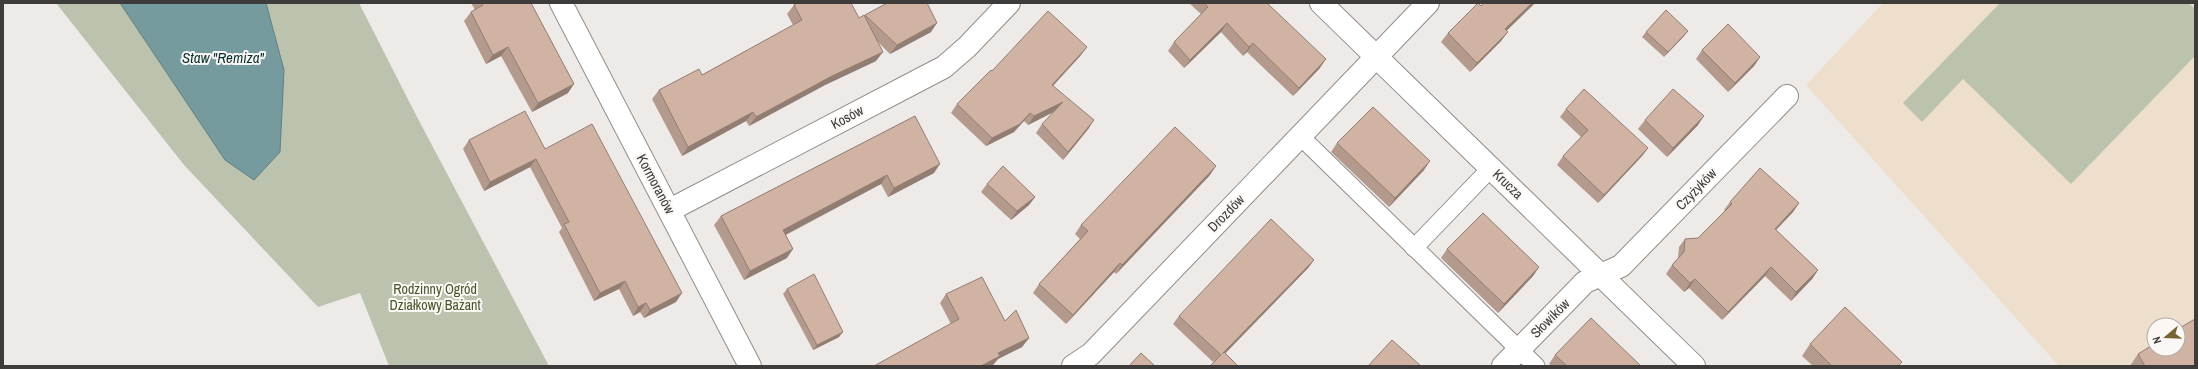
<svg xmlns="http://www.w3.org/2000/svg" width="2198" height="369" font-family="'Archivo Narrow',sans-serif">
  <rect width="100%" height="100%" fill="#eeeae8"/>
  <path fill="#eedecc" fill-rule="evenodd" d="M1883 3H2195V366H2059L1806 85ZM2154 325H2178V349H2154Z"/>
  <g fill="#bbc3af">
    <path d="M56 3H359L417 117 549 366H389L360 293 318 307 184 165Z"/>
    <path d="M2000 3H2189L2195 9V56L2071 184 1963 79 1922 122 1903 103Z"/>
  </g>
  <path fill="#769b9e" stroke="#657e80" d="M120 3H266L284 70 280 152 254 180 225 160Z"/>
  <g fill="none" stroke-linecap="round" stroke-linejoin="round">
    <defs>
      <g id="service">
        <path d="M1300 136 1536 366"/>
        <path d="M1414 248 1491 168"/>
      </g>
      <g id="minor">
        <path d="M561 3 750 366"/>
        <path d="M1321 3 1694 366"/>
        <path d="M670 210 944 67 967 47 1009 3"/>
        <path d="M1073 366 1091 354 1428 3"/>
        <path d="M1503 366 1585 282 1621 266 1787 96"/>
      </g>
    </defs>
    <use href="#service" stroke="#908d8b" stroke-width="19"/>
    <use href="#minor" stroke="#908d8b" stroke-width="24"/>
    <use href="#service" stroke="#fff" stroke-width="17"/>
    <use href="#minor" stroke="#fff" stroke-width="22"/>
  </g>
  <g fill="#b49a8d">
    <path d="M471 3H531L568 93 532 112 501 56 486 64 464 21 471 12 475 10Z"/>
    <path d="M1189 3H1267L1320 68 1293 96 1247 52 1243 56 1221 32 1184 68 1168 51 1174 42 1201 14Z"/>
    <path d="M1484 3H1535L1506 31 1501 41 1470 72 1441 42 1448 33Z"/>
    <path d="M794 5 859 18 864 16 865 15 931 32 890 54 877 41 876 61 825 85 749 126 746 121 682 156 652 99 659 90 702 75 793 25 787 14Z"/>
    <path d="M1646 32 1684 36 1664 57 1642 37Z"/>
    <path d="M1702 50 1760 57 1754 66 1728 92 1696 59Z"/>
    <path d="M1081 55 1053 86 1089 128 1063 160 1036 133 1042 124 1054 112 1028 125 1024 121 1014 132 986 146 951 113 957 104 992 71Z"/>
    <path d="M1566 109 1648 148 1642 156 1598 203 1557 165 1563 156 1581 137 1560 117Z"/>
    <path d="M915 116 934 173 888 197 881 184 786 235 787 258 744 280 714 225 721 216Z"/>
    <path d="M1645 120 1698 125 1667 157 1638 129Z"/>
    <path d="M469 140 545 149 676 302 644 318 640 312 633 316 619 289 594 301 559 232 562 228 530 167 484 191 463 149Z"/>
    <path d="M1337 143 1424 170 1389 207 1331 152Z"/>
    <path d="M1210 175 1116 274 1114 272 1066 324 1033 293 1039 284 1080 239 1075 234 1081 225Z"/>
    <path d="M987 184 1035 197 1029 205 1011 220 981 192Z"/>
    <path d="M1730 202 1799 203 1793 212 1776 230 1818 270 1812 279 1791 301 1765 276 1722 320 1689 288 1684 292 1666 274 1672 265 1678 258 1679 247 1685 239 1698 238 1725 211 1724 210Z"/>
    <path d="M1447 249 1539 267 1533 276 1498 313 1441 258Z"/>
    <path d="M1314 260 1308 268 1225 353 1213 362 1173 324 1179 316Z"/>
    <path d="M787 289 839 337 813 350 783 294Z"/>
    <path d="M946 294 1005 321 1029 338 1022 347 998 359 993 365 992 366H874L951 324 940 303Z"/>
    <path d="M1810 344 1899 366H1813L1802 356Z"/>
    <path d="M2138 354 2195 366H2130Z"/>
    <path d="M1555 355 1641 366H1552L1549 364Z"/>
  </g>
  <g fill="#927d73">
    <path d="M1532 3H1535L1499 38 1505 29Z"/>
    <path d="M937 23 931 32 890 54 897 45Z"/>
    <path d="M1227 23 1221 32 1184 68 1190 60Z"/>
    <path d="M1688 31 1684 36 1664 57 1668 52Z"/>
    <path d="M1508 32 1501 41 1470 72 1477 63Z"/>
    <path d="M1253 43 1247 52 1243 56 1249 47Z"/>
    <path d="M508 47 501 56 486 64 493 55Z"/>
    <path d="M1087 47 1081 55 1046 93 1052 85Z"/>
    <path d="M883 52 876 61 825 85 749 126 756 117 832 76Z"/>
    <path d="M1760 57 1754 66 1728 92 1735 83Z"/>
    <path d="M1326 59 1320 68 1293 96 1299 88Z"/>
    <path d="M574 84 568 93 532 112 538 103Z"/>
    <path d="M1063 102 1057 110 1028 125 1034 116Z"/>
    <path d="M753 112 746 121 682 156 688 147Z"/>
    <path d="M1030 113 1024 121 1014 132 986 146 992 138Z"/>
    <path d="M1704 116 1698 125 1667 157 1673 148Z"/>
    <path d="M1094 120 1089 128 1063 160 1068 152Z"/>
    <path d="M1648 148 1642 156 1598 203 1604 195Z"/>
    <path d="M536 159 530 167 484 191 490 182Z"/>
    <path d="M1430 161 1424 170 1389 207 1395 198Z"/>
    <path d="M940 164 934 173 888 197 894 188Z"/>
    <path d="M1216 166 1210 175 1116 274 1122 265Z"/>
    <path d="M887 175 881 184 777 239 783 230Z"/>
    <path d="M1035 197 1029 205 1011 220 1017 211Z"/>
    <path d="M1799 203 1793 212 1769 237 1775 229Z"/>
    <path d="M793 249 787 258 744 280 750 271Z"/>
    <path d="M1314 260 1308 268 1216 363 1222 354Z"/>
    <path d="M1120 263 1114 272 1066 324 1073 315Z"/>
    <path d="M1539 267 1533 276 1498 313 1504 304Z"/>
    <path d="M1771 267 1765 276 1722 320 1728 312Z"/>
    <path d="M1818 270 1812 279 1791 301 1796 292Z"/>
    <path d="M1695 279 1689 288 1684 292 1690 283Z"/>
    <path d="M625 281 619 289 594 301 600 293Z"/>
    <path d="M682 293 676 302 644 318 650 310Z"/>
    <path d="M646 303 640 312 633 316 638 307Z"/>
    <path d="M843 332 839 337 813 350 817 345Z"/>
    <path d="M1029 338 1022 347 998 359 993 365 992 366H981L998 353Z"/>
  </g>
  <g fill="#d1b3a4" stroke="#927d73">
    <path d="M482 3H531L574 84 538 103 508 47 493 55 471 12 483 5Z"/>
    <path d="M797 3H851L859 18 864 15 883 52 832 76 756 117 753 112 688 147 659 90 699 69 702 75 802 20 794 5Z"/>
    <path d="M887 3H927L937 23 897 45 865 15Z"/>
    <path d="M1204 3H1267L1326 59 1299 88 1253 43 1249 47 1227 23 1190 60 1174 42 1208 7Z"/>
    <path d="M1478 3 1481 6 1484 3H1532L1505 29 1508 32 1477 63 1448 33Z"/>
    <path d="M1666 10 1688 31 1668 52 1646 32Z"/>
    <path d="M1048 11 1087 47 1052 85 1094 120 1068 152 1042 124 1063 102 1034 116 1030 113 1020 124 992 138 957 104 991 70 992 71Z"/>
    <path d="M1728 24 1760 57 1735 83 1702 50Z"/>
    <path d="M1584 89 1648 148 1604 195 1563 156 1588 130 1566 109Z"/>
    <path d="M1673 89 1704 116 1673 148 1645 120Z"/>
    <path d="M1373 107 1430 161 1395 198 1337 143Z"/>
    <path d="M525 111 545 149 592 124 682 293 650 310 646 303 638 307 625 281 600 293 564 224 569 222 536 159 490 182 469 140Z"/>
    <path d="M915 116 940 164 894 188 887 175 783 230 793 249 750 271 721 216Z"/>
    <path d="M1175 127 1216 166 1122 265 1120 263 1073 315 1039 284 1088 231 1081 225Z"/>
    <path d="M1003 166 1035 197 1017 211 987 184Z"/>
    <path d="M1760 168 1799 203 1775 229 1818 270 1796 292 1771 267 1728 312 1695 279 1690 283 1672 265 1684 252 1685 239 1698 238 1732 204 1730 202Z"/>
    <path d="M1483 213 1539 267 1504 304 1447 249Z"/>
    <path d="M1271 219 1314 260 1222 354 1224 352 1238 366H1210L1221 355 1179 316Z"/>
    <path d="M814 274 843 332 817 345 787 289Z"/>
    <path d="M982 277 1005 321 1016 310 1029 338 998 353 1000 356 981 366H874L959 319 946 294Z"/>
    <path d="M1845 307 1902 362 1898 366H1832L1810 344Z"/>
    <path d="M1591 318 1641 366H1567L1555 355Z"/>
    <path d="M2195 319V366H2145L2138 354 2154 344V349H2178V329Z"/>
    <path d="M1392 340 1421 366H1368Z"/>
    <path d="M1141 353 1155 366H1129Z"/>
  </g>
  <g text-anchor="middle" stroke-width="4" stroke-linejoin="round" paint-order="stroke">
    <g font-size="14" fill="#3d3c3b" stroke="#fbf7f5">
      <text transform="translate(847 117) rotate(-28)" y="5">Kosów</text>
      <text transform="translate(656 184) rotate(62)" y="5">Kormoranów</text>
      <text transform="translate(1508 184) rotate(44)" y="5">Krucza</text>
      <text transform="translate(1696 189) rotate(-46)" y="5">Czyżyków</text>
      <text transform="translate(1226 213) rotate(-46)" y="5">Drozdów</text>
      <text transform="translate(1550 318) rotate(-45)" y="5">Słowików</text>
    </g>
    <g font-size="14" fill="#475628" stroke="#fbf7f5">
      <text x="435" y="294">Rodzinny Ogród<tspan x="435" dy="16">Działkowy Bażant</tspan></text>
    </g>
    <g font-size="15" font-style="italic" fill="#082f32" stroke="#fbf7f5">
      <text x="223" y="63">Staw "Remiza"</text>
    </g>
  </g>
  <rect width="2198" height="369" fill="none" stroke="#3d3c3b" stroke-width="8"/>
  <g transform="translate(2166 337) rotate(251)"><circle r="19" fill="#fbf7f5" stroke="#afacab"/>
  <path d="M0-3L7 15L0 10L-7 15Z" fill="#756331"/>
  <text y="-6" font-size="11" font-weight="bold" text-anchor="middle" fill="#3d3c3b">N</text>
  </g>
</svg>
